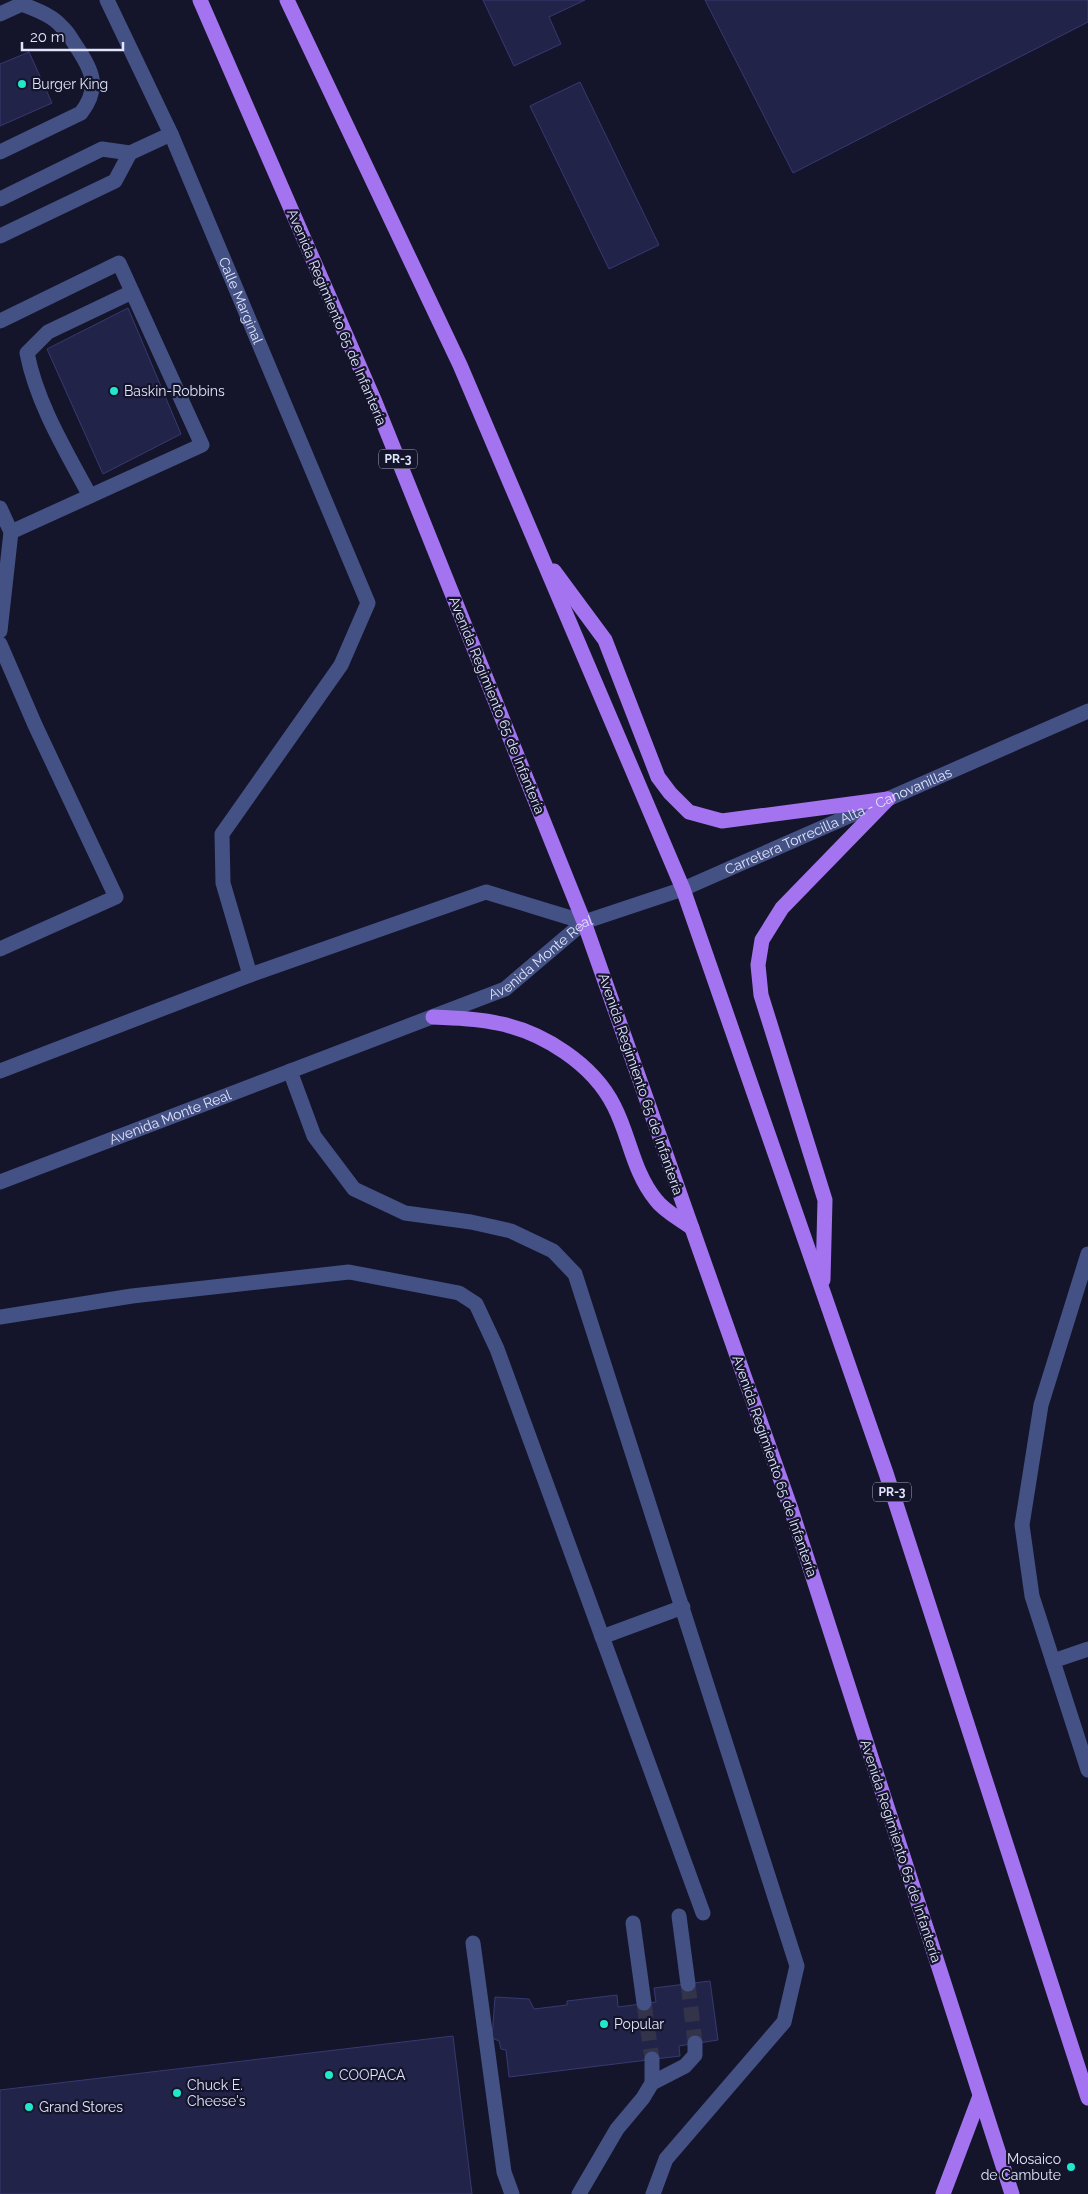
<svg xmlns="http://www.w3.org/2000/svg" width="1088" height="2194" font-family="Raleway,sans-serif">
  <rect width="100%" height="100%" fill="#14152a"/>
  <g fill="#222349" stroke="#373972">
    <path d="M483 0H585L549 17 561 44 514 66Z"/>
    <path d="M705 0H1088V22L793 173Z"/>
    <path d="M29 52 52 103 0 126V64Z"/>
    <path d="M580 82 659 245 609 269 530 106Z"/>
    <path d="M128 308 181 434 103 474 47 349Z"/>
    <path d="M710 1981 718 2040 679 2046 680 2056 509 2077 506 2050 501 2049 499 2041 492 2038 495 1997 529 1999 534 2009 567 2005V2001L617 1995 618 2007 656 2002 654 1988Z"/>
    <path d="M453 2036 472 2194H0V2090Z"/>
  </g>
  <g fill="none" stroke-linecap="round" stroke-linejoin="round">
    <g stroke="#33344a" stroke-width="15" stroke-dasharray="15 8" stroke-linecap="butt">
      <path d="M688 1984 695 2043"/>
      <path d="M644 2003 652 2059"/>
    </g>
    <g stroke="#445184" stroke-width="15">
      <path id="s1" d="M107 0 171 134 368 603 341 665 222 834 223 883 250 975"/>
      <path d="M0 14 22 4 20 0"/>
      <path d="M0 152 81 113C101 87 92 70 76 46 72 40 68 32 62 27 52 15 36 10 22 4"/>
      <path d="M0 199 102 149 130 153"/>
      <path d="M0 236 115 181 130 153 171 134"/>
      <path d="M0 321 119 263 202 445 11 532"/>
      <path d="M90 496C66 451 37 404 27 353L48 332 132 292"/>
      <path d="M0 508 11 532 0 631"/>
      <path d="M0 644 35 725 116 897 0 949"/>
      <path d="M0 1071 250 975 486 892 584 922"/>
      <path d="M290 1071 314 1136 354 1189 405 1213 471 1222 511 1231 553 1251 575 1274 797 1966 784 2022 666 2159 653 2194"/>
      <path id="s2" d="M0 1182 505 989 584 922 683 889 1088 711"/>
      <path d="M1088 1254 1041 1405 1022 1525 1032 1596 1088 1770"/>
      <path d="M0 1317 132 1296 349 1272 459 1293 476 1304 497 1349 703 1913"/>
      <path d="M602 1637 683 1607"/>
      <path d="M1053 1661 1088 1649"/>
      <path d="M679 1916 688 1984"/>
      <path d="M633 1923 644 2003"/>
      <path d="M473 1943 504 2172 512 2194"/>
      <path d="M652 2083 685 2066 695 2055V2043"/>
      <path d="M579 2194 617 2129 643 2098 652 2083V2059"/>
    </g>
    <g stroke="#a473f0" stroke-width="15">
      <path d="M200 0 375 402 584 922 791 1509 1012 2194"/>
      <path d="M287 0 460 365 683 889 886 1473 1088 2098"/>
      <path d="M554 571 605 640 658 777 670 793 689 812 722 821 888 799"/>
      <path d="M433 1017C455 1018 476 1018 497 1023 543 1032 593 1064 614 1106 630 1137 633 1172 656 1200 664 1211 680 1219 692 1228"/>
      <path d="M823 1280 825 1200 761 995 758 965 762 940 782 908 888 799"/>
      <path d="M943 2194 980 2096"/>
    </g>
  </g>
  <g fill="#21e8cd" stroke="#14152a" stroke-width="2">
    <circle cx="22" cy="84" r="5"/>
    <circle cx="114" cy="391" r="5"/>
    <circle cx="604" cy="2024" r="5"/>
    <circle cx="329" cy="2075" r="5"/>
    <circle cx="177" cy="2093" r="5"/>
    <circle cx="29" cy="2107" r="5"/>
    <circle cx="1071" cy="2167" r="5"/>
  </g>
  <g text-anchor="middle" stroke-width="4.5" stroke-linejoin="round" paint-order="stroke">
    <g fill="#14152a" stroke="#a3a6bd" stroke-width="1">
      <rect x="379" y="449.5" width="38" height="19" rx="4"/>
      <rect x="873" y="1482.5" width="38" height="19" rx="4"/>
    </g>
    <g font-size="12" font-weight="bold" fill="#e0e4fc">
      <text x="398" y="463">PR-3</text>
      <text x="892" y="1496">PR-3</text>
    </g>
    <g font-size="14" fill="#e0e4fc" stroke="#14152a" text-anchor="start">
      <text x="32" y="89">Burger King</text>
      <text x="124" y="396">Baskin-Robbins</text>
      <text x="614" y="2029">Popular</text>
      <text x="339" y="2080">COOPACA</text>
      <text x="187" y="2090">Chuck E.<tspan x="187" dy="16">Cheese's</tspan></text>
      <text x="39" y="2112">Grand Stores</text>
      <text x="1061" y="2164" text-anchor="end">Mosaico<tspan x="1061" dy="16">de Cambute</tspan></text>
    </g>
    <g font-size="14" fill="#e0e4fc" stroke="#14152a">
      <text dy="5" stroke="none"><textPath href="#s1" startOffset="329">Calle Marginal</textPath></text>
      <text transform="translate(337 317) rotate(67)" y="5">Avenida Regimiento 65 de Infantería</text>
      <text transform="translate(497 705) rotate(68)" y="5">Avenida Regimiento 65 de Infantería</text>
      <text dy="5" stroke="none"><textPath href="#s2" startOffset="918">Carretera Torrecilla Alta - Canovanillas</textPath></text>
      <text dy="5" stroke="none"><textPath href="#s2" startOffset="588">Avenida Monte Real</textPath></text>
      <text transform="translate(641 1084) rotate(71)" y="5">Avenida Regimiento 65 de Infantería</text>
      <text dy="5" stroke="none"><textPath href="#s2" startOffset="182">Avenida Monte Real</textPath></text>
      <text transform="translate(775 1466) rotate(71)" y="5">Avenida Regimiento 65 de Infantería</text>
      <text transform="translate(901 1851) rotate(72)" y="5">Avenida Regimiento 65 de Infantería</text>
    </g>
  </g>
  <path d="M22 42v8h101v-8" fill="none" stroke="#e0e4fc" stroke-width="2.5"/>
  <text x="30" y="42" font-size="15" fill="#e0e4fc" stroke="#14152a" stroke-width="4" paint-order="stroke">20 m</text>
</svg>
